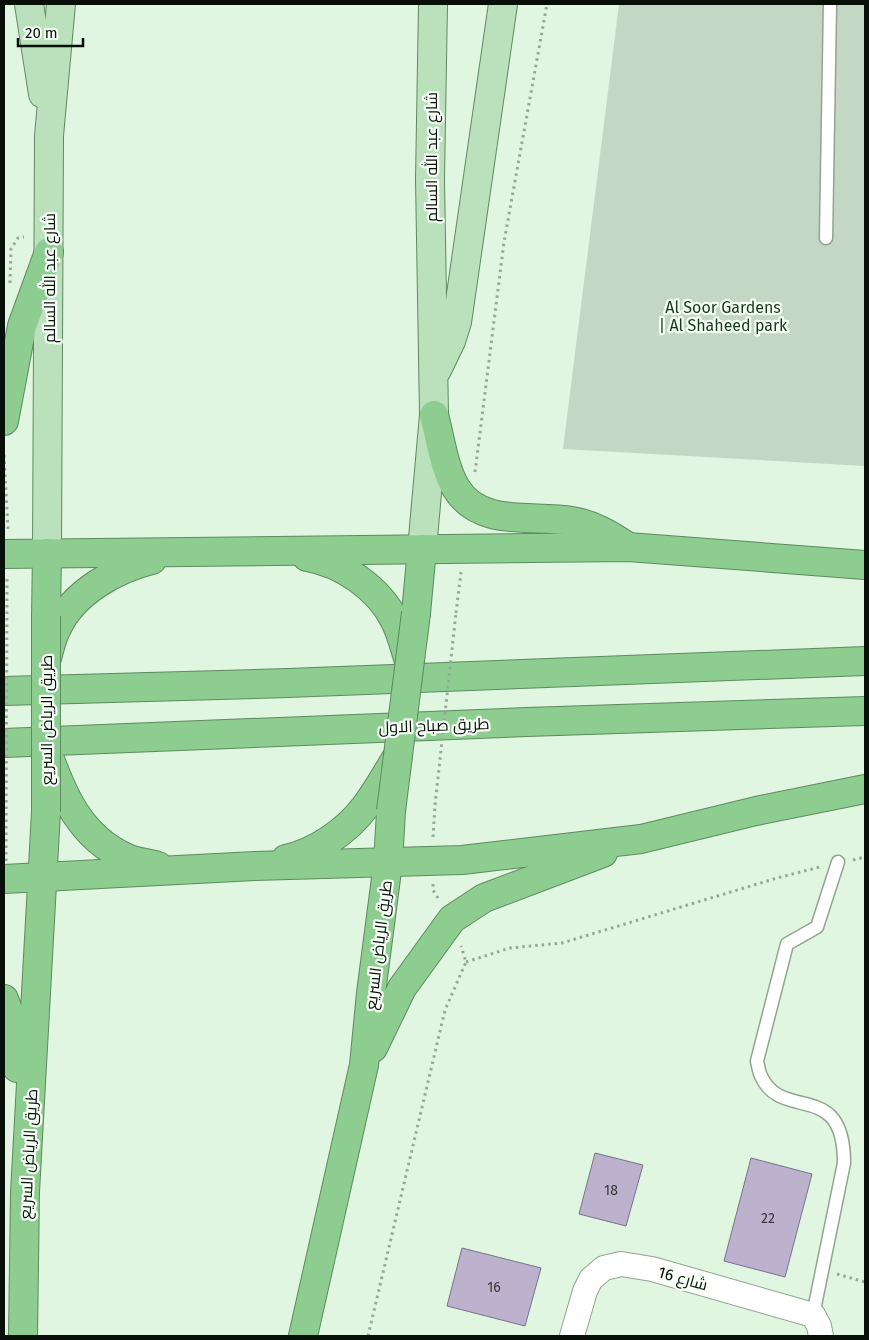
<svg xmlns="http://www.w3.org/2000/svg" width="869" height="1340" font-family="'Fira Sans',Cairo,sans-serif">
  <rect width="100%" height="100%" fill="#e0f6e0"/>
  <path fill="#c4d7c5" d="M619 4H865V466L563 449Z"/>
  <g fill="#bcb2ce" stroke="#797188">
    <path d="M595 1153 643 1165 626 1226 579 1214Z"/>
    <path d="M751 1158 812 1174 785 1277 724 1261Z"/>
    <path d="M462 1248 541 1268 525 1326 447 1306Z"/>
  </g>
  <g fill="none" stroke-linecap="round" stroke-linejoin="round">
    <defs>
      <g id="service">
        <path d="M826 238 830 4"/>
        <path d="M813 1315 844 1163C844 1078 782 1123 761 1076 759 1072 758 1066 757 1061L787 944 817 927 838 862"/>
      </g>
      <path id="minor" d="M572 1336 585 1291 591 1279 604 1268 621 1264 652 1269 813 1315 819 1326 821 1336"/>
      <g id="primary">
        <path d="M29 4 43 94"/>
        <path d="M437 370 451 341 457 322 503 4"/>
        <path d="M422 549 434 415 430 179 433 4"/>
        <path d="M47 553 49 136 61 4"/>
      </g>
      <g id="motorway">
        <path d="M434 415C440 437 444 468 456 488 480 528 533 514 572 521 592 524 610 535 627 546"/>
        <path d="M4 421 22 326 49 252"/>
        <path d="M4 554 628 547 865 565"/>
        <path d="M307 557C342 563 379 588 395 621 402 635 405 650 410 664"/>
        <path d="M416 613 422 549"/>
        <path d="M46 616 47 553"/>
        <path d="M47 658C50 648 52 637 57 628 73 593 115 569 152 560"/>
        <path d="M4 691 288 683 865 661"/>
        <path d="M4 743 527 722 865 711"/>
        <path d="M46 749C63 794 79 837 127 858 136 862 148 863 158 866"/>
        <path d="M286 859C315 853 347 831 365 807 377 791 387 773 398 755"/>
        <path d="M4 879 255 866 462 860 641 839 756 811 865 789"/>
        <path d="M4 999 14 1026 17 1068"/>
        <path d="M373 1048 402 988 452 919 484 898 603 853"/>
        <path d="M23 1336 25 1192 46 812"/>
        <path d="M303 1336 364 1065 371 993 388 863 391 811"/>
      </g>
    </defs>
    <use href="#service" stroke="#91a591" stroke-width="15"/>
    <use href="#minor" stroke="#91a591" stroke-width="26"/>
    <use href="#primary" stroke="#5e8a60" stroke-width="30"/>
    <use href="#motorway" stroke="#5e8a60" stroke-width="30"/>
    <g stroke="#97a897" stroke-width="3" stroke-dasharray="2.5 4" stroke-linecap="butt">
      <path d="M10 283 11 249 18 238 24 237"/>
      <path d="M4 455 8 529"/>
      <path d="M475 472 504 242 547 4"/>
      <path d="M456 613 461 572"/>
      <path d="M433 837 435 805"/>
      <path d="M853 860 865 857"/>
      <path d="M433 884V890L438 898"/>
      <path d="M466 962 510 948 562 943 777 878 820 867"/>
      <path d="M837 1274 865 1282"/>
      <path d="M368 1336 445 1010 466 962 461 946"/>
    </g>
    <use href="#service" stroke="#fff" stroke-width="12"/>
    <use href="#minor" stroke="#fff" stroke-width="24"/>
    <use href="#primary" stroke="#bbe1bc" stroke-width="28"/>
    <use href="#motorway" stroke="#8dcd90" stroke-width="28"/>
    <defs>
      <g id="motorway-bridge">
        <path d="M391 811 416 613"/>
        <path d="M46 812V616"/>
      </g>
    </defs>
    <use href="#motorway-bridge" stroke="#5e8a60" stroke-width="30" stroke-linecap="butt"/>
    <g stroke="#97a897" stroke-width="3" stroke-dasharray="2.5 4" stroke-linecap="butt">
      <path d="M435 805 456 613"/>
      <path d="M6 861 7 576"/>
    </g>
    <use href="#motorway-bridge" stroke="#8dcd90" stroke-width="28"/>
  </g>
  <g text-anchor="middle" stroke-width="4.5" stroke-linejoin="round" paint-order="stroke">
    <g font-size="14" fill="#35383a">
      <text x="611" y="1195">18</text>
      <text x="768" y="1223">22</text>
      <text x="494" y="1292">16</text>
    </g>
    <g font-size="16" fill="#080f08" stroke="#f6fff6">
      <text transform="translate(431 157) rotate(-90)" y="6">شارع عبد الله السالم</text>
      <text transform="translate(49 278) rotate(-90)" y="6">شارع عبد الله السالم</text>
      <text transform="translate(46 720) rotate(-90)" y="6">طريق الرياض السريع</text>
      <text transform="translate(434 725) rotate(-2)" y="6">طريق صباح الاول</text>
      <text transform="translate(378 945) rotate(-83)" y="6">طريق الرياض السريع</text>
      <text transform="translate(28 1154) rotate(-87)" y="6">طريق الرياض السريع</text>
      <text transform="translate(683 1278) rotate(16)" y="6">شارع 16</text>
    </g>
    <g font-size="16" fill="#143918" stroke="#f6fff6">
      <text x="723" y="313">Al Soor Gardens<tspan x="723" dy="18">| Al Shaheed park</tspan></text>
    </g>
  </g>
  <rect width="869" height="1340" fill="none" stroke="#080f08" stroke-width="10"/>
  <path d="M18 38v8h65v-8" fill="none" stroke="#080f08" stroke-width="2.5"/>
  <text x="25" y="38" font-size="15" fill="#080f08" stroke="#f6fff6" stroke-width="4" paint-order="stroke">20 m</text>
</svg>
